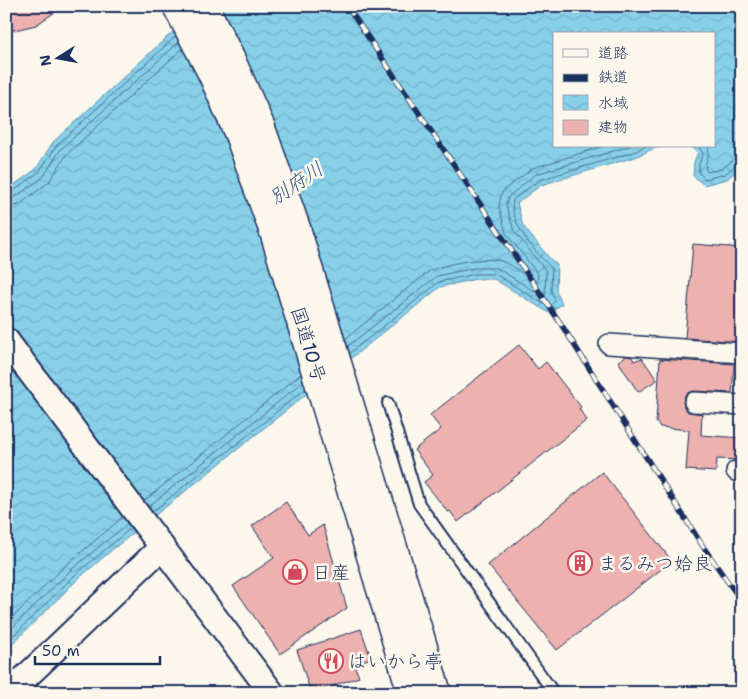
<svg xmlns="http://www.w3.org/2000/svg" width="748" height="699" font-family="'Shantell Sans','Klee One',sans-serif">
  <defs>
    <pattern id="water-waves" width="16" height="10" patternUnits="userSpaceOnUse" patternTransform="scale(1.25)"><rect width="16" height="10" fill="#88d0e9"/><path d="M0 5q4-4 8 0t8 0" fill="none" stroke="#75b3ca"/></pattern>
  </defs>
  <rect width="100%" height="100%" fill="#fbf7ec"/>
  <filter id="ink" filterUnits="userSpaceOnUse"><feTurbulence type="fractalNoise" baseFrequency=".02" numOctaves="2"/><feDisplacementMap in="SourceGraphic" scale="10" xChannelSelector="R" yChannelSelector="G"/><feConvolveMatrix kernelMatrix="1 2 1 2 8 2 1 2 1" color-interpolation-filters="sRGB"/></filter>
  <g filter="url(#ink)">
    <path fill="url(#water-waves)" stroke="#5c90b1" d="M201 6H742V166L727 179 704 185 693 176 694 162 698 152 689 146H714V34H554V146H669L655 148 635 157 541 185 517 203 523 226 551 260 557 265 556 290 562 304 549 313 494 279H476L440 287 112 550 78 579 6 650V191L36 169 53 142Z"/>
    <g fill="none" stroke-linecap="round" stroke-linejoin="round">
      <g stroke="#476f96" stroke-width="1">
        <path d="M698 146 703 153 699 164V173L705 179 725 174 737 164 742 163"/>
        <path d="M708 146C711 156 702 164 707 172L722 169 734 159 742 157"/>
        <path d="M6 194 11 193 39 172 57 145 176 36"/>
        <path d="M6 200 14 198 43 177 61 149 179 42"/>
        <path d="M6 208 19 205 49 182 67 154 182 49"/>
        <path d="M345 339 428 272C441 264 486 256 501 261 513 265 524 275 534 282H537L538 274 506 233 499 206 501 195 505 189 533 168 604 146"/>
        <path d="M348 346 437 276 474 268H497L542 296H545L546 271 514 231 506 205 508 197 536 174 630 146"/>
        <path d="M350 353 439 282 475 274H495L547 306H550L555 301 551 290 552 268C537 255 508 221 513 200L539 180 634 152 646 146"/>
        <path d="M144 501 301 374"/>
        <path d="M148 507 303 382"/>
        <path d="M152 512 305 389"/>
        <path d="M6 624 66 565 123 517"/>
        <path d="M6 634 71 570 128 523"/>
        <path d="M6 643 75 575 131 528"/>
      </g>
    </g>
    <g fill="#edb1af" stroke="#1b2f5e">
      <path d="M6 6H64L36 25 6 32Z"/>
      <path d="M693 244 742 248V342L685 338Z"/>
      <path d="M519 345 538 369 546 362 581 407 579 409 587 420 458 522 450 511 448 512 424 482 433 475 414 450 441 429 430 415Z"/>
      <path d="M626 356 632 357 634 361 642 358 657 380 638 392 618 361Z"/>
      <path d="M660 359 734 364 732 393 694 391 689 392 685 395 683 402 684 407 688 412 702 414 701 435 742 438V460L717 459 716 472 686 470 689 430 660 427 656 422Z"/>
      <path d="M602 472 672 561 557 650 488 565Z"/>
      <path d="M286 502 308 535 323 525 347 608 280 654 233 586 274 558 252 526Z"/>
      <path d="M361 629 371 658 354 664 359 677 311 693 297 650Z"/>
    </g>
    <g fill="none" stroke-linecap="round" stroke-linejoin="round">
      <defs>
        <path id="service" d="M388 403 419 504 554 693"/>
        <g id="minor">
          <path d="M609 344 742 353"/>
          <path d="M694 402 742 405"/>
          <path d="M736 471H742"/>
        </g>
        <g id="tertiary">
          <path d="M6 340 272 693"/>
          <path d="M9 693 162 547"/>
        </g>
        <g id="trunk">
          <path d="M177 6 212 73 240 137 275 235 412 693"/>
          <path d="M204 6 231 60 261 128 296 228 437 693"/>
        </g>
      </defs>
      <use href="#service" stroke="#1b2f5e" stroke-width="14"/>
      <use href="#minor" stroke="#1b2f5e" stroke-width="22"/>
      <use href="#tertiary" stroke="#1b2f5e" stroke-width="28"/>
      <use href="#trunk" stroke="#1b2f5e" stroke-width="31"/>
      <use href="#service" stroke="#fbf7ec" stroke-width="10"/>
      <use href="#minor" stroke="#fbf7ec" stroke-width="19"/>
      <use href="#tertiary" stroke="#fbf7ec" stroke-width="24"/>
      <use href="#trunk" stroke="#fbf7ec" stroke-width="28"/>
      <defs>
        <path id="rail" d="M347 6 559 321 704 548 742 602"/>
      </defs>
      <use href="#rail" stroke="#1b2f5e" stroke-width="5.5"/>
      <use href="#rail" stroke="#fbf7ec" stroke-width="4" stroke-dasharray="11" stroke-linecap="butt"/>
    </g>
  </g>
  <defs>
    <symbol id="building-ring" viewBox="-11 -11 22 22"><circle r="9.5" fill="#fbf7ec" stroke="#d1495b" stroke-width="1.5"/><path d="M-4-6H4V6H1V3H-1V6H-4ZM-2.5-4.3h1.7v1.8h-1.7ZM.8-4.3h1.7v1.8H.8ZM-2.5-1h1.7V.8h-1.7ZM.8-1h1.7V.8H.8Z" fill="#d1495b"/></symbol>
    <symbol id="shop-ring" viewBox="-11 -11 22 22"><circle r="9.5" fill="#fbf7ec" stroke="#d1495b" stroke-width="1.5"/><path d="M-5-2.5h2.3a2.7 3.5 0 0 1 5.4 0H5L5.5 6h-11ZM-1.5-2.5h3a1.5 2.3 0 0 0-3 0Z" fill="#d1495b"/></symbol>
    <symbol id="restaurant-ring" viewBox="-11 -11 22 22"><circle r="9.5" fill="#fbf7ec" stroke="#d1495b" stroke-width="1.5"/><path d="M-5-6h1v4h1v-4h1v4h1v-4h1v5L-1.5 .5V6h-2V.5L-5-1ZM5-6V6H3V1.5H1.5Q1.5-4 5-6Z" fill="#d1495b"/></symbol>
  </defs>
  <g fill-rule="evenodd">
    <use href="#building-ring" x="566" y="549" width="28" height="28"/>
    <use href="#shop-ring" x="281" y="558" width="28" height="28"/>
    <use href="#restaurant-ring" x="317" y="647" width="28" height="28"/>
  </g>
  <g text-anchor="middle" stroke-width="5" stroke-linejoin="round" paint-order="stroke">
    <g font-size="19" fill="#1b2f5e" stroke="#fbf7ec">
      <text transform="translate(309 344) rotate(73)" y="7">国道10号</text>
    </g>
    <g font-size="19" fill="#1b2f5e" stroke="#fbf7ec" text-anchor="start">
      <text x="598" y="570">まるみつ姶良</text>
      <text x="312" y="579">日産</text>
      <text x="348" y="668">はいから亭</text>
    </g>
    <g font-size="20" font-style="italic" fill="#365781" stroke="#fbf7ec">
      <text transform="translate(296 183) rotate(-34)" y="7">別府川</text>
    </g>
  </g>
  <rect width="748" height="699" fill="none" stroke="#fbf7ec" stroke-width="25"/>
  <rect x="12" y="12" width="723" height="674" fill="none" stroke="#1b2f5e" stroke-width="2" filter="url(#ink)"/>
  <rect x="553" y="32" width="162" height="115" fill="#fbf7ec" stroke="#a1a7b3"/>
  <rect x="563" y="49" width="25" height="8" fill="#fbf7ec" stroke="#a1a7b3"/>
  <text x="598" y="58" font-size="15" fill="#1b2f5e">道路</text>
  <rect x="563" y="74" width="25" height="8" fill="#1b2f5e" stroke="#a1a7b3"/>
  <text x="598" y="82" font-size="15" fill="#1b2f5e">鉄道</text>
  <rect x="563" y="95" width="25" height="15" fill="url(#water-waves)" stroke="#a1a7b3"/>
  <text x="598" y="108" font-size="15" fill="#1b2f5e">水域</text>
  <rect x="563" y="120" width="25" height="15" fill="#edb1af" stroke="#a1a7b3"/>
  <text x="598" y="132" font-size="15" fill="#1b2f5e">建物</text>
  <g transform="translate(58 58) rotate(259)" stroke="#fbf7ec" stroke-width="4" paint-order="stroke">
  <path d="M0-4L9 19L0 12L-9 19Z" fill="#1b2f5e"/>
  <text y="-8" font-size="14" font-weight="bold" text-anchor="middle" fill="#1b2f5e">N</text>
  </g>
  <path d="M35 656v8h125v-8" fill="none" stroke="#1b2f5e" stroke-width="2.5"/>
  <text x="42" y="656" font-size="15" fill="#1b2f5e" stroke="#fbf7ec" stroke-width="4" paint-order="stroke">50 m</text>
</svg>
